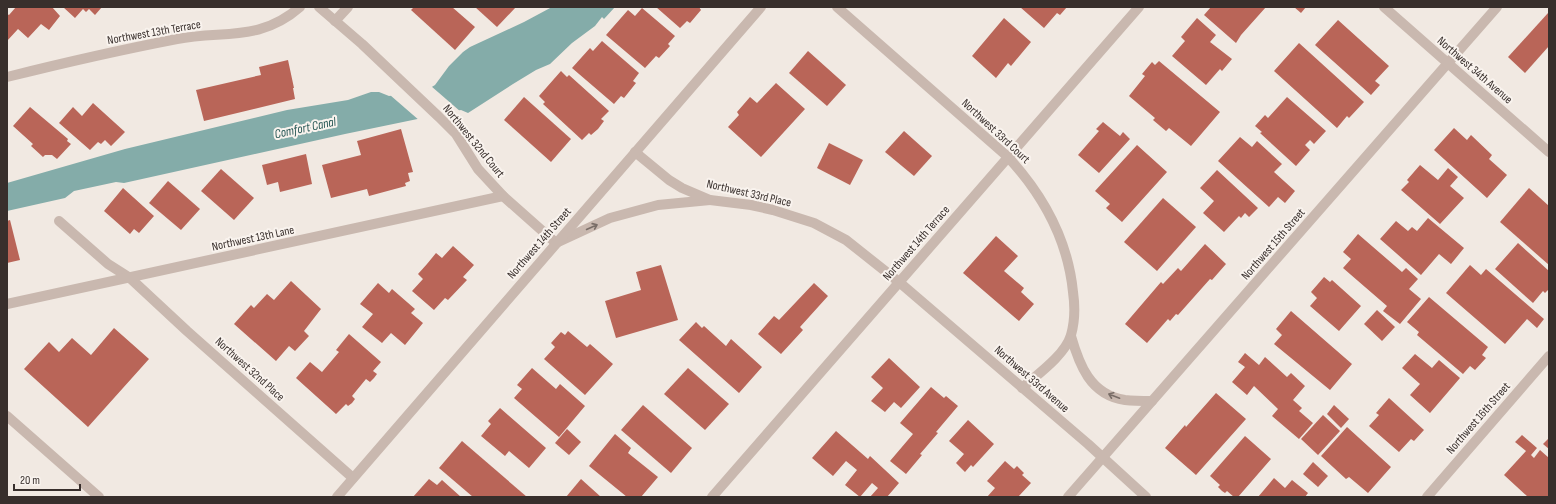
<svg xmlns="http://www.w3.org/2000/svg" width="1556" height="504" font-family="'Sofia Sans Condensed',sans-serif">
  <rect width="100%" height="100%" fill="#f1e9e2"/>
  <path fill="#84aca9" d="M552 7H615L604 19 602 17 595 26 572 43 550 64 536 70 513 84 468 113 461 110 345 134 124 183 116 182 74 191 65 198 7 211V183L125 149 287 110 348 100 371 92H379L389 96 427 90 435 85 449 66 463 52 470 47 524 22Z"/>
  <path fill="#f1e9e2" d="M431 86 461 112 420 121 390 95 427 89Z"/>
  <g fill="#b96558">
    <path d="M16 7H52L60 16 49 30 41 24 28 38 18 29 7 41V14L9 15Z"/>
    <path d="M63 7H102L95 15 89 9 86 12 83 9 75 18Z"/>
    <path d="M414 7H452L475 27 455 50 411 10Z"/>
    <path d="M475 7H516L497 27Z"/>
    <path d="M656 7H699L701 10 690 23 687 21 680 28Z"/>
    <path d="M1020 7H1067L1060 15 1057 13 1044 28Z"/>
    <path d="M1211 7H1266L1241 35 1236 43 1204 15Z"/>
    <path d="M1294 7H1306L1301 13Z"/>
    <path d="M642 8 675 36 668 44 670 46 659 58 656 56 645 68 606 35 628 10 635 16Z"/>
    <path d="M1548 13 1549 46 1525 73 1508 57Z"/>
    <path d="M1004 18 1031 42 1011 66 1008 63 996 78 972 56Z"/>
    <path d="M1197 18 1216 35 1210 42 1232 59 1222 71 1220 69 1206 85 1172 56 1185 41 1181 37Z"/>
    <path d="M1338 20 1389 66 1375 81 1380 85 1371 95 1315 45Z"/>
    <path d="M602 41 639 73 633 81 636 83 624 98 621 96 614 104 572 68 590 48 593 51Z"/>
    <path d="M1299 43 1364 102 1349 118 1347 116 1337 128 1274 71Z"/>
    <path d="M808 51 846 85 827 106 789 73Z"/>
    <path d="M288 60 294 88H293L295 99 204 121 196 90 261 75 259 67Z"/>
    <path d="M1159 61 1220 112 1191 146 1169 128 1166 131 1153 120 1155 118 1129 96 1145 76 1142 74 1152 62 1155 65Z"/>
    <path d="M561 71 567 77 569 75 609 111 601 119 604 121 598 129 591 135 589 133 582 140 543 104 545 102 539 96Z"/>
    <path d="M776 83 805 109 761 157 728 127 739 115 737 112 750 97 757 103Z"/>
    <path d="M524 97 571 139 551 162 504 120Z"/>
    <path d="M1287 97 1326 131 1314 144 1310 140 1305 145 1310 150 1296 166 1260 133 1262 132 1255 126 1265 115 1268 118Z"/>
    <path d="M93 103 125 132 111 146 105 140 101 144 98 142 90 150 59 123 73 107 82 116Z"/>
    <path d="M30 107 68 139 67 141 71 144 57 159 52 155H45L43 157 31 146 33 144 13 126Z"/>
    <path d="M1103 122 1120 136 1123 132 1130 139 1099 173 1078 155 1099 131 1096 129Z"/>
    <path d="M1454 128 1467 140 1471 135 1492 155 1489 159 1507 175 1487 198 1434 150Z"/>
    <path d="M401 129 413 172 408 173 410 181 405 183 406 186 369 196 367 189 331 198 322 165 361 155 357 141Z"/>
    <path d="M904 131 932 156 914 176 885 152Z"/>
    <path d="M1240 137 1252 147 1257 141 1282 164 1274 172 1295 191 1285 203 1278 197 1269 207 1218 161Z"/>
    <path d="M829 143 863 160 850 185 817 168Z"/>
    <path d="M1137 145 1167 172 1122 222 1106 208 1110 204 1095 191Z"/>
    <path d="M306 154 312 184 280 192 278 182 267 185 262 165Z"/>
    <path d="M1420 165 1438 180 1448 168 1458 177 1450 186 1464 198 1440 224 1401 190 1409 182 1407 180Z"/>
    <path d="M221 169 254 198 234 220 201 191Z"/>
    <path d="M1217 170 1258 208 1249 217 1245 213 1241 218 1239 216 1224 232 1203 213 1214 201 1200 188Z"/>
    <path d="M168 181 200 209 181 230 149 203Z"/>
    <path d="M123 188 154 216 139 233 134 229 130 234 104 211Z"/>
    <path d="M1529 188 1549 206V265L1500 222Z"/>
    <path d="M1163 198 1196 227 1157 271 1124 242Z"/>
    <path d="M1428 218 1464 248 1451 264 1439 254 1421 275 1380 239 1396 221 1408 231 1412 227 1417 231Z"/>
    <path d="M10 220 20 260 7 263V221Z"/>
    <path d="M1358 234 1402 272 1406 268 1418 279 1409 289 1421 299 1400 324 1383 311 1387 306 1343 268 1351 259 1343 252Z"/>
    <path d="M996 236 1018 256 1004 271 1024 288 1021 292 1034 304 1019 321 963 273Z"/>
    <path d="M1518 243 1549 271V289L1545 293 1543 291 1533 303 1495 269Z"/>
    <path d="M1205 244 1226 264 1212 280 1210 279 1178 315 1176 314 1170 321 1168 319 1147 343 1125 324 1161 282 1163 284 1178 268 1181 271Z"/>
    <path d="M453 246 474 265 463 277 467 280 448 300 445 298 434 310 412 291 423 279 418 274 427 264 436 253 442 258Z"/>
    <path d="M661 265 678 320 616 338 605 301 641 290 636 272Z"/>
    <path d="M1470 265 1481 275 1486 269 1544 319 1537 328 1527 319 1505 344 1446 293Z"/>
    <path d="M1324 277 1330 282 1332 280 1361 306 1339 331 1310 306 1317 298 1311 292Z"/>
    <path d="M291 281 321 309 304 331 309 336 295 351 289 346 276 361 234 324 251 305 254 308 267 294 274 300Z"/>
    <path d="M378 283 389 293 392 289 415 309 411 313 423 323 405 345 391 333 382 343 362 327 373 314 360 304Z"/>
    <path d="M814 283 828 296 800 327 803 330 781 354 758 334 774 316 779 320Z"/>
    <path d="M1429 297 1488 347 1482 355 1486 358 1475 370 1470 366 1463 374 1417 335 1419 332 1407 322Z"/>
    <path d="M1377 310 1395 327 1382 341 1364 324Z"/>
    <path d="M1291 311 1352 364 1330 390 1274 344 1282 335 1276 329Z"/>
    <path d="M696 322 702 328 704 326 726 346 731 339 762 367 739 393 679 340Z"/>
    <path d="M114 328 149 359 88 427 24 369 49 342 59 352 72 338 91 355Z"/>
    <path d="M568 331 587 347 590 344 613 364 585 395 544 359 555 347 551 343 561 332 565 335Z"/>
    <path d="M349 334 381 362 373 371 377 374 374 378 370 382 366 379 352 396 355 399 352 403 348 406 346 404 336 414 296 378 310 362 322 372 339 352 336 350Z"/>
    <path d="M1245 353 1259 365 1265 357 1287 377 1291 373 1305 386 1293 400 1302 408 1299 411 1313 423 1299 439 1272 416 1278 409 1254 386 1247 395 1232 382 1245 367 1238 362Z"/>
    <path d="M1415 354 1432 368 1439 360 1460 378 1430 413 1410 395 1420 384 1402 368Z"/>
    <path d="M889 358 920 387 901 408 894 402 885 412 871 401 883 388 871 377Z"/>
    <path d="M532 368 556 389 560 384 585 406 559 437 514 398 522 389 517 385Z"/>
    <path d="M688 368 729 404 705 430 664 394Z"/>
    <path d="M931 387 944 398 946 396 958 406 936 432 938 433 920 454 922 455 906 474 890 461 913 434 900 423Z"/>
    <path d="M1216 393 1246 419 1196 475 1165 448 1185 425 1186 427Z"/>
    <path d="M1389 398 1424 430 1414 441 1411 439 1399 452 1369 426 1379 415 1376 413Z"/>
    <path d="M643 405 692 448 671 473 621 430Z"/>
    <path d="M1334 405 1349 419 1341 428 1327 414Z"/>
    <path d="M500 408 546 448 529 468 509 451 505 456 481 436 491 424 488 421Z"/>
    <path d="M1323 415 1340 431 1318 455 1301 439Z"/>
    <path d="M968 420 994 444 973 467 971 465 965 472 956 463 964 454 949 441Z"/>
    <path d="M1347 427 1391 467 1368 493 1349 477 1346 479 1321 456Z"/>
    <path d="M567 429 581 442 569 455 555 443Z"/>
    <path d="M836 431 868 459 870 456 899 483 887 497H870L878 488 872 483 860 497 845 485 857 470 846 461 833 476 812 458Z"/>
    <path d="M615 434 631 448 628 453 658 477 641 497H627L589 466Z"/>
    <path d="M1522 435 1537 448 1531 455 1534 458 1540 450 1549 458V497H1528L1504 475 1526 451 1515 442Z"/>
    <path d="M1245 436 1271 459 1238 497H1234L1227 491 1225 493 1222 491 1218 487 1220 485 1210 476Z"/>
    <path d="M1549 438V449L1543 444Z"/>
    <path d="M462 441 527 497H473L439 468Z"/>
    <path d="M1005 461 1014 469 1017 466 1024 473 1022 475 1031 483 1018 497H987L995 488 987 481Z"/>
    <path d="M1313 462 1328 476 1318 487 1303 474Z"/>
    <path d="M1274 478 1285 488 1292 480 1308 493 1305 497H1258Z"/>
    <path d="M429 479 437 485 442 480 461 497H413Z"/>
    <path d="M581 479 601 497H566Z"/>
  </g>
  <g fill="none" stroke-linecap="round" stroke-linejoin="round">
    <g stroke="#c9b8af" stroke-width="10">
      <path d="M319 7 362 44 439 117 456 134 478 169 503 196 556 243 610 218 658 205 710 200"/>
      <path d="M837 7 1008 157C1043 195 1068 241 1073 292 1075 306 1075 321 1071 335 1065 355 1038 374 1022 388"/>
      <path d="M335 21 348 7"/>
      <path d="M7 77C63 63 120 50 177 39 224 30 260 42 300 7"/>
      <path d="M635 152 669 180 682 188 710 200 751 205 773 210 814 223 846 240 899 282 1088 444 1146 497"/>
      <path d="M59 221 108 264 130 278 187 331 353 478"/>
      <path d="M7 304 503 196"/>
      <path d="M1071 336C1079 364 1090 395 1125 400 1134 401 1143 401 1152 401"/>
      <path d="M7 416 99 497"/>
      <path d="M712 497 1139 7"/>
      <path d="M1068 497 1497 7"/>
      <path d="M1427 497 1549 356"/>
    </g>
    <g stroke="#c9b8af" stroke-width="10">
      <path d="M1384 7 1549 152"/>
      <path d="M337 497 761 7"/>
    </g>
  </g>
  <defs><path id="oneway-shaft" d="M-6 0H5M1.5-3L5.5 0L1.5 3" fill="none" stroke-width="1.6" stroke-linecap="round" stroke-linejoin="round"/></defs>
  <g stroke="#796d67">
    <use href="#oneway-shaft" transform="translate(592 227) rotate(-24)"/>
    <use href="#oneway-shaft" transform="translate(1114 396) rotate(-159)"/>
  </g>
  <g text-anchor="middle" stroke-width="4" stroke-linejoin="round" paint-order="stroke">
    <g font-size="12" fill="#382f2c" stroke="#f9f3ee">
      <text transform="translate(154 32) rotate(-10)" y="4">Northwest 13th Terrace</text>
      <text transform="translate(1475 70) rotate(41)" y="4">Northwest 34th Avenue</text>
      <text transform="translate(996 131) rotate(43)" y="4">Northwest 33rd Court</text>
      <text transform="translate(474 141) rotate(51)" y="4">Northwest 32nd Court</text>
      <text transform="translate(749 193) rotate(13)" y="4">Northwest 33rd Place</text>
      <text transform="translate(253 238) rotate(-12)" y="4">Northwest 13th Lane</text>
      <text transform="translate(539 243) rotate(-49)" y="4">Northwest 14th Street</text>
      <text transform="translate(916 243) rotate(-49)" y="4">Northwest 14th Terrace</text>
      <text transform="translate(1273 244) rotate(-49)" y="4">Northwest 15th Street</text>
      <text transform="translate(250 369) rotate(42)" y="4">Northwest 32nd Place</text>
      <text transform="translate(1032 379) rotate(41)" y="4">Northwest 33rd Avenue</text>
      <text transform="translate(1478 418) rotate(-49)" y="4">Northwest 16th Street</text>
    </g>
    <g font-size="13" font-style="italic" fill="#265654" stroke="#f9f3ee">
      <text transform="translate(305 127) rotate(-12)" y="5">Comfort Canal</text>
    </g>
  </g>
  <rect width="1556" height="504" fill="none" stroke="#382f2c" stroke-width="16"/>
  <path d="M14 484v6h66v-6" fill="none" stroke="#382f2c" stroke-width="2"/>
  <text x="20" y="484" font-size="12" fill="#382f2c" stroke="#f9f3ee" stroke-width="3" paint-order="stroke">20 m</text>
</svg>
